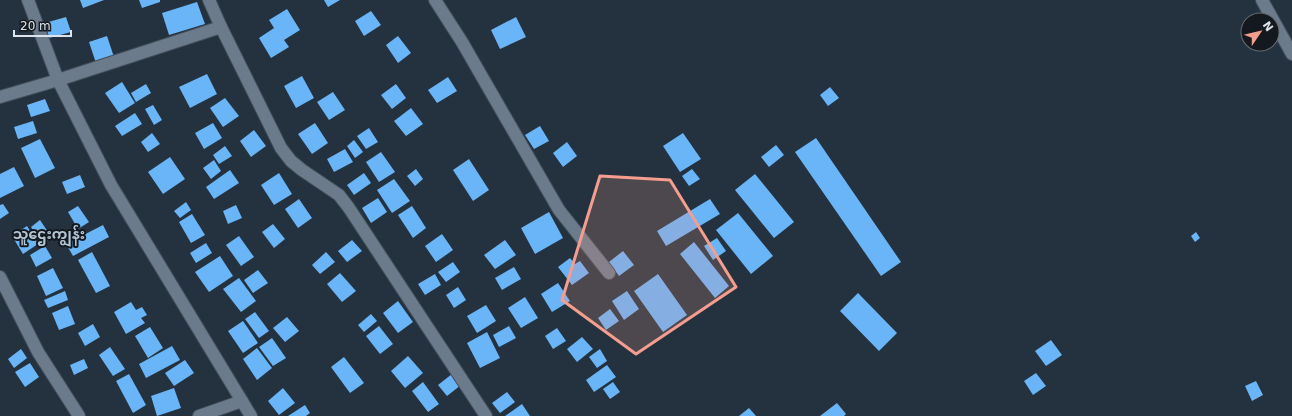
<svg xmlns="http://www.w3.org/2000/svg" width="1292" height="416" font-family="'DejaVu Sans','Noto Sans Myanmar',sans-serif">
  <rect width="100%" height="100%" fill="#24323f"/>
  <g fill="#6ab5f8">
    <path d="M80 0H104L83 8Z"/>
    <path d="M139 0H160V2L142 8Z"/>
    <path d="M324 0H340L328 7Z"/>
    <path d="M197 2 205 24 169 35 162 13Z"/>
    <path d="M287 9 300 30 284 40 289 47 271 58 259 38 274 28 269 20Z"/>
    <path d="M371 11 381 25 364 36 355 21Z"/>
    <path d="M66 17 71 32 49 38 45 23Z"/>
    <path d="M516 17 526 37 500 49 491 30Z"/>
    <path d="M107 36 114 57 96 63 89 42Z"/>
    <path d="M398 36 411 53 398 63 386 45Z"/>
    <path d="M207 74 217 94 190 108 179 87Z"/>
    <path d="M302 76 314 98 296 108 284 86Z"/>
    <path d="M448 77 457 91 437 103 428 90Z"/>
    <path d="M122 82 135 103 119 113 105 93Z"/>
    <path d="M146 84 151 93 136 102 131 93Z"/>
    <path d="M396 84 406 98 392 109 381 95Z"/>
    <path d="M830 87 839 98 828 106 820 95Z"/>
    <path d="M333 92 345 110 329 120 317 102Z"/>
    <path d="M225 98 239 116 223 127 210 108Z"/>
    <path d="M45 99 50 111 31 117 27 105Z"/>
    <path d="M153 105 162 120 154 125 145 109Z"/>
    <path d="M411 108 423 124 406 136 394 121Z"/>
    <path d="M135 113 142 124 122 136 115 126Z"/>
    <path d="M33 121 37 133 18 139 14 127Z"/>
    <path d="M213 123 222 138 204 149 195 133Z"/>
    <path d="M315 123 328 143 312 154 298 134Z"/>
    <path d="M540 126 549 141 534 149 525 135Z"/>
    <path d="M369 128 378 142 366 149 357 136Z"/>
    <path d="M254 130 266 146 251 157 240 141Z"/>
    <path d="M152 133 160 144 148 152 141 142Z"/>
    <path d="M683 133 701 159 680 172 663 146Z"/>
    <path d="M816 138 901 262 881 276 795 152Z"/>
    <path d="M40 139 55 168 35 178 21 148Z"/>
    <path d="M354 140 363 152 355 158 347 146Z"/>
    <path d="M567 142 577 156 563 167 553 153Z"/>
    <path d="M776 145 784 155 769 167 761 157Z"/>
    <path d="M225 146 232 156 219 164 213 155Z"/>
    <path d="M345 149 353 162 334 172 327 159Z"/>
    <path d="M381 152 395 172 379 182 366 162Z"/>
    <path d="M170 157 185 179 163 194 148 172Z"/>
    <path d="M469 159 489 190 473 201 453 170Z"/>
    <path d="M214 160 221 171 211 179 203 168Z"/>
    <path d="M14 167 24 186 0 198V174Z"/>
    <path d="M416 169 423 179 415 186 407 176Z"/>
    <path d="M692 169 700 179 689 186 682 176Z"/>
    <path d="M230 170 239 183 214 199 206 187Z"/>
    <path d="M279 173 292 194 274 205 261 185Z"/>
    <path d="M364 173 371 183 354 195 347 185Z"/>
    <path d="M755 174 794 222 774 238 735 190Z"/>
    <path d="M80 175 85 187 67 194 62 182Z"/>
    <path d="M394 179 410 201 392 213 377 190Z"/>
    <path d="M378 198 387 212 371 223 362 208Z"/>
    <path d="M299 199 312 218 298 228 285 209Z"/>
    <path d="M710 199 720 214 666 246 657 231Z"/>
    <path d="M186 202 191 210 180 218 174 211Z"/>
    <path d="M3 204 9 213 0 219V205Z"/>
    <path d="M236 205 242 218 228 224 223 211Z"/>
    <path d="M78 206 89 222 78 229 68 212Z"/>
    <path d="M412 206 426 228 413 238 398 215Z"/>
    <path d="M549 212 563 238 535 254 521 228Z"/>
    <path d="M738 213 773 256 751 274 716 230Z"/>
    <path d="M192 214 205 235 191 243 179 222Z"/>
    <path d="M40 220 52 238 42 245 31 227Z"/>
    <path d="M273 224 285 239 274 248 262 232Z"/>
    <path d="M103 225 109 237 73 256 66 244Z"/>
    <path d="M27 226 38 244 23 254 12 236Z"/>
    <path d="M1196 232 1200 238 1195 242 1191 236Z"/>
    <path d="M442 234 453 250 436 262 425 246Z"/>
    <path d="M239 236 254 257 241 266 226 245Z"/>
    <path d="M717 238 726 251 713 260 704 246Z"/>
    <path d="M352 240 362 251 347 262 338 251Z"/>
    <path d="M505 240 516 255 495 269 484 255Z"/>
    <path d="M694 242 729 286 715 298 680 254Z"/>
    <path d="M206 243 212 253 196 263 190 253Z"/>
    <path d="M45 246 52 258 36 267 30 255Z"/>
    <path d="M623 251 634 265 619 276 609 262Z"/>
    <path d="M92 252 110 286 96 293 78 260Z"/>
    <path d="M326 252 335 262 320 274 312 265Z"/>
    <path d="M220 256 233 276 209 292 195 272Z"/>
    <path d="M570 258 575 264 580 261 589 273 572 285 558 267Z"/>
    <path d="M453 262 460 272 446 282 438 272Z"/>
    <path d="M514 267 521 279 502 290 495 278Z"/>
    <path d="M53 268 63 288 46 296 37 276Z"/>
    <path d="M258 270 268 283 253 293 244 280Z"/>
    <path d="M340 273 356 291 342 302 327 284Z"/>
    <path d="M435 274 441 285 425 295 418 284Z"/>
    <path d="M658 274 687 315 663 332 634 291Z"/>
    <path d="M239 278 256 301 241 312 223 289Z"/>
    <path d="M558 283 570 301 552 312 541 294Z"/>
    <path d="M458 287 466 300 454 308 446 295Z"/>
    <path d="M65 291 68 300 48 308 44 300Z"/>
    <path d="M627 291 639 309 624 320 612 301Z"/>
    <path d="M858 293 897 333 879 351 840 311Z"/>
    <path d="M525 297 538 318 521 328 508 308Z"/>
    <path d="M398 301 413 322 398 333 383 313Z"/>
    <path d="M131 302 136 310 142 307 147 315 141 318 145 323 126 334 114 312Z"/>
    <path d="M486 305 496 321 477 333 467 316Z"/>
    <path d="M68 306 75 324 59 330 52 313Z"/>
    <path d="M610 309 619 321 606 330 598 318Z"/>
    <path d="M255 312 269 331 259 338 245 319Z"/>
    <path d="M371 314 377 321 364 332 358 325Z"/>
    <path d="M287 317 299 331 285 342 273 328Z"/>
    <path d="M243 321 258 343 243 353 228 331Z"/>
    <path d="M93 324 100 337 85 346 78 333Z"/>
    <path d="M379 326 393 344 380 354 366 336Z"/>
    <path d="M509 326 516 338 499 347 493 335Z"/>
    <path d="M150 327 163 348 148 358 135 336Z"/>
    <path d="M557 328 566 341 553 349 545 336Z"/>
    <path d="M487 332 500 358 480 368 467 343Z"/>
    <path d="M582 337 593 349 577 362 567 349Z"/>
    <path d="M272 338 286 358 273 366 259 347Z"/>
    <path d="M1051 340 1062 355 1046 366 1035 351Z"/>
    <path d="M172 346 180 360 146 378 139 364Z"/>
    <path d="M110 347 125 369 113 376 99 355Z"/>
    <path d="M257 348 272 368 257 380 243 359Z"/>
    <path d="M21 349 27 358 14 368 8 359Z"/>
    <path d="M600 349 607 361 597 368 589 357Z"/>
    <path d="M408 356 423 373 405 388 391 371Z"/>
    <path d="M344 357 364 383 350 393 331 367Z"/>
    <path d="M84 359 88 368 74 375 70 365Z"/>
    <path d="M185 360 194 373 174 386 165 373Z"/>
    <path d="M30 363 39 377 25 387 15 372Z"/>
    <path d="M607 365 616 377 594 392 586 380Z"/>
    <path d="M1036 373 1046 386 1033 395 1024 381Z"/>
    <path d="M129 374 146 405 133 413 116 381Z"/>
    <path d="M452 374 461 385 447 396 438 385Z"/>
    <path d="M1256 381 1263 395 1252 401 1245 386Z"/>
    <path d="M423 382 439 404 428 412 412 391Z"/>
    <path d="M613 382 620 392 610 399 603 389Z"/>
    <path d="M174 388 181 408 157 416 151 396Z"/>
    <path d="M283 388 295 403 279 415 268 401Z"/>
    <path d="M507 392 515 402 500 413 492 403Z"/>
    <path d="M837 403 846 414 844 416H820Z"/>
    <path d="M522 404 530 416H505Z"/>
    <path d="M305 405 310 413 306 416H288Z"/>
    <path d="M749 408 756 416H739Z"/>
  </g>
  <g fill="none" stroke-linecap="round" stroke-linejoin="round">
    <defs>
      <g id="minor">
        <path d="M28 0 58 80 111 185 251 416"/>
        <path d="M209 0 221 27 281 148 291 161 302 170 339 195 349 208 486 416"/>
        <path d="M435 0 462 42 559 210 609 273"/>
        <path d="M1262 0 1292 54"/>
        <path d="M0 97 58 80 221 27"/>
        <path d="M0 277 38 352 79 416"/>
        <path d="M199 416 242 401"/>
      </g>
    </defs>
    <use href="#minor" stroke="#434f5a" stroke-width="14"/>
    <use href="#minor" stroke="#6b7b8b" stroke-width="12"/>
  </g>
  <path fill="#f59d8e" fill-opacity="0.2" stroke="#f59d8e" stroke-width="3" stroke-linejoin="round" d="M600 176 670 180 736 287 636 354 562 300Z"/>
  <g text-anchor="middle" stroke-width="4" stroke-linejoin="round" paint-order="stroke">
    <g font-size="14" font-weight="bold" fill="#b4c6d6" stroke="#13191f">
      <text x="49" y="239">သူဌေးကျွန်း</text>
    </g>
  </g>
  <g transform="translate(1260 32) rotate(55)"><circle r="19" fill="#13191f" stroke="#636a71"/>
  <path d="M0-3L7 15L0 10L-7 15Z" fill="#f59d8e"/>
  <text y="-6" font-size="11" font-weight="bold" text-anchor="middle" fill="#dce4ed">N</text>
  </g>
  <path d="M14 30v6h57v-6" fill="none" stroke="#dce4ed" stroke-width="2"/>
  <text x="20" y="30" font-size="12" fill="#dce4ed" stroke="#13191f" stroke-width="3" paint-order="stroke">20 m</text>
</svg>
